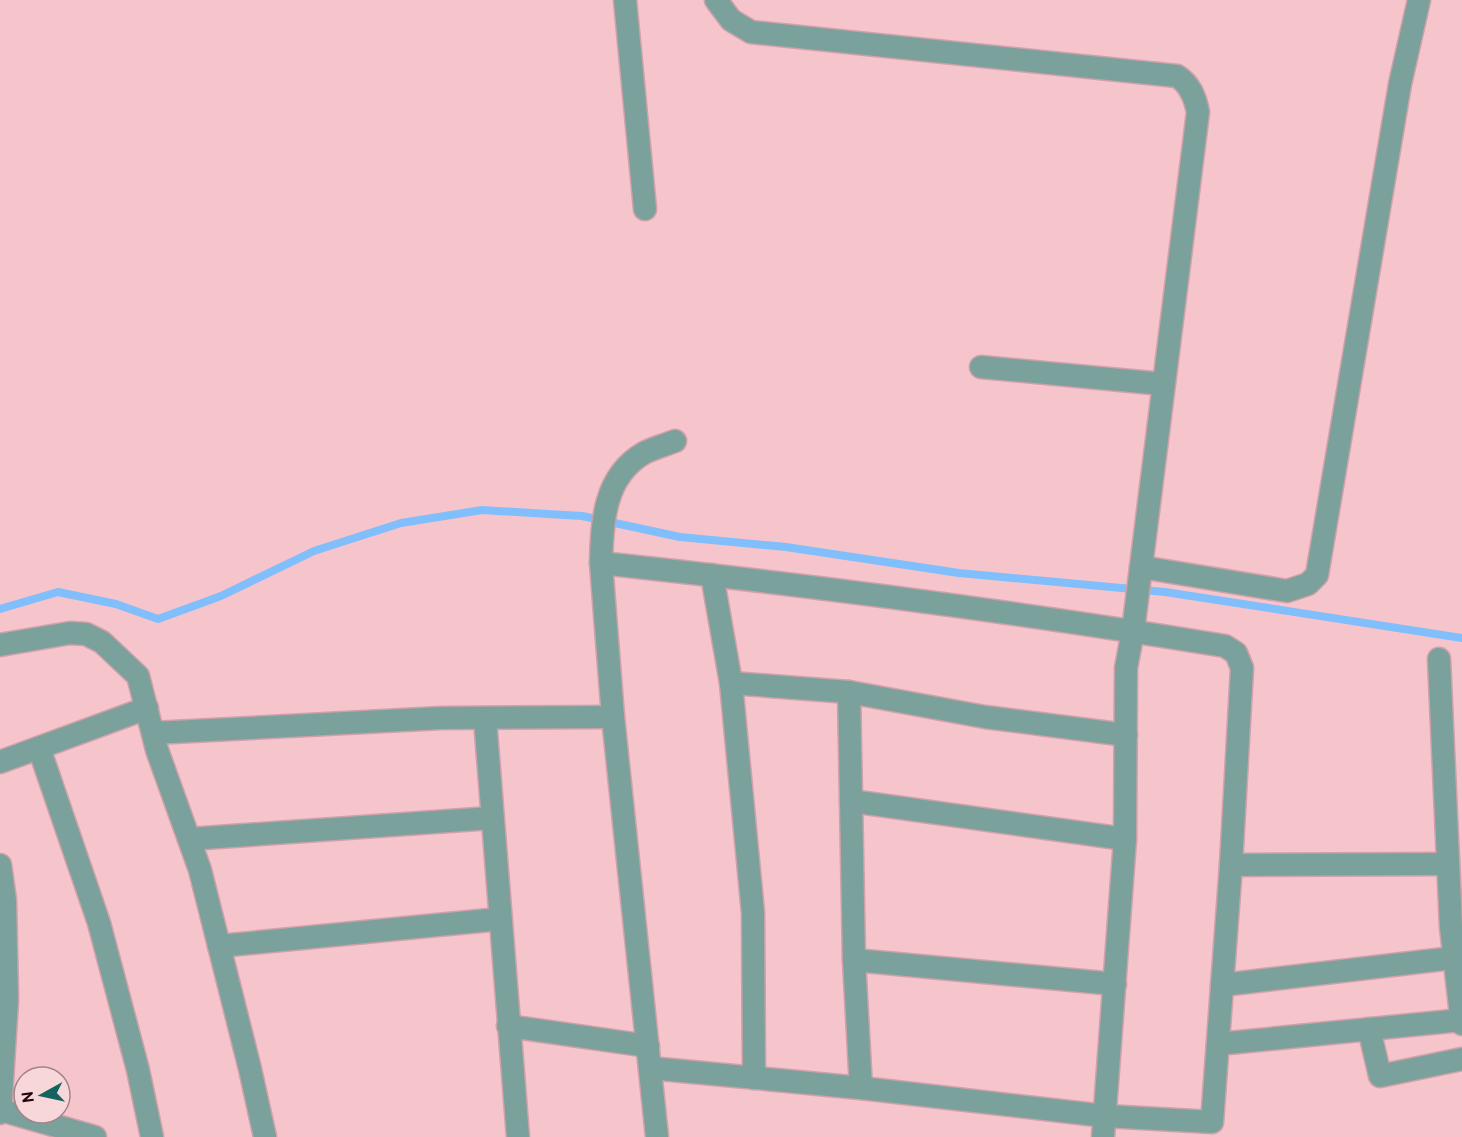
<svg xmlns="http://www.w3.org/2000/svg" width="1462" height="1137" font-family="Overpass,sans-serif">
  <rect width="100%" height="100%" fill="#f6c5cc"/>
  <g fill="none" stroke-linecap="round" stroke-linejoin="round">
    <path stroke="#80befc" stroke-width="8" d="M0 609 58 592 116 604 158 619 221 596 314 551 401 523 482 510 582 516 680 537 786 547 959 573 1165 592 1462 638"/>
    <defs>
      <g id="street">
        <path d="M625 0 645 209"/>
        <path d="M716 0 731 20 751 32 1177 76C1190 84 1195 97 1198 112L1133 631 1126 668 1125 839 1103 1137"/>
        <path d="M981 367 1163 384"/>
        <path d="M601 563C809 585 1018 612 1225 646L1236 653 1242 668 1231 865 1212 1122 1105 1116 861 1088 650 1068"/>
        <path d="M1141 567 1287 591 1308 584 1317 575 1400 84 1419 0"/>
        <path d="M712 575 731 683 753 913 754 1078"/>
        <path d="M0 645 70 633 86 634 102 642 138 676 157 750 200 870 250 1069 265 1137"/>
        <path d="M1439 659 1451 927 1462 1024"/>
        <path d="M731 683 849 692 985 717 1126 735"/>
        <path d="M849 692 854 960 861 1088"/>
        <path d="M485 719 518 1137"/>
        <path d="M153 733 442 718 613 717"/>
        <path d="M39 748 99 923 138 1070 152 1137"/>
        <path d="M0 762 147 708"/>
        <path d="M851 801 1125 839"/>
        <path d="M189 839 492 818"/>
        <path d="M0 865 5 900 7 1000 0 1113"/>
        <path d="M1231 865 1448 864"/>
        <path d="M219 946 500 919"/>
        <path d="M854 960 1115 984"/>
        <path d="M1222 985 1462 957"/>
        <path d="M508 1026 648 1046"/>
        <path d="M1369 1029 1380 1076 1462 1059"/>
        <path d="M1218 1044 1462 1020"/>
        <path d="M1 1110 95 1137"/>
        <path d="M657 1137 613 717 601 563C602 522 604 476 644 453 653 448 665 445 675 441"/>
      </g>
    </defs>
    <use href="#street" stroke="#cfa2a9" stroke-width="25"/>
    <use href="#street" stroke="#7ba19d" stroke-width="22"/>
  </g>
  <g transform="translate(42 1095) rotate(262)"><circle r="28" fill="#f8d7db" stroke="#a18388" stroke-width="1.5"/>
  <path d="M0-4.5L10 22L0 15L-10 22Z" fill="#14635e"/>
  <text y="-9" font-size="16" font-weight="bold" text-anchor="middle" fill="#1f050b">N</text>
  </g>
</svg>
